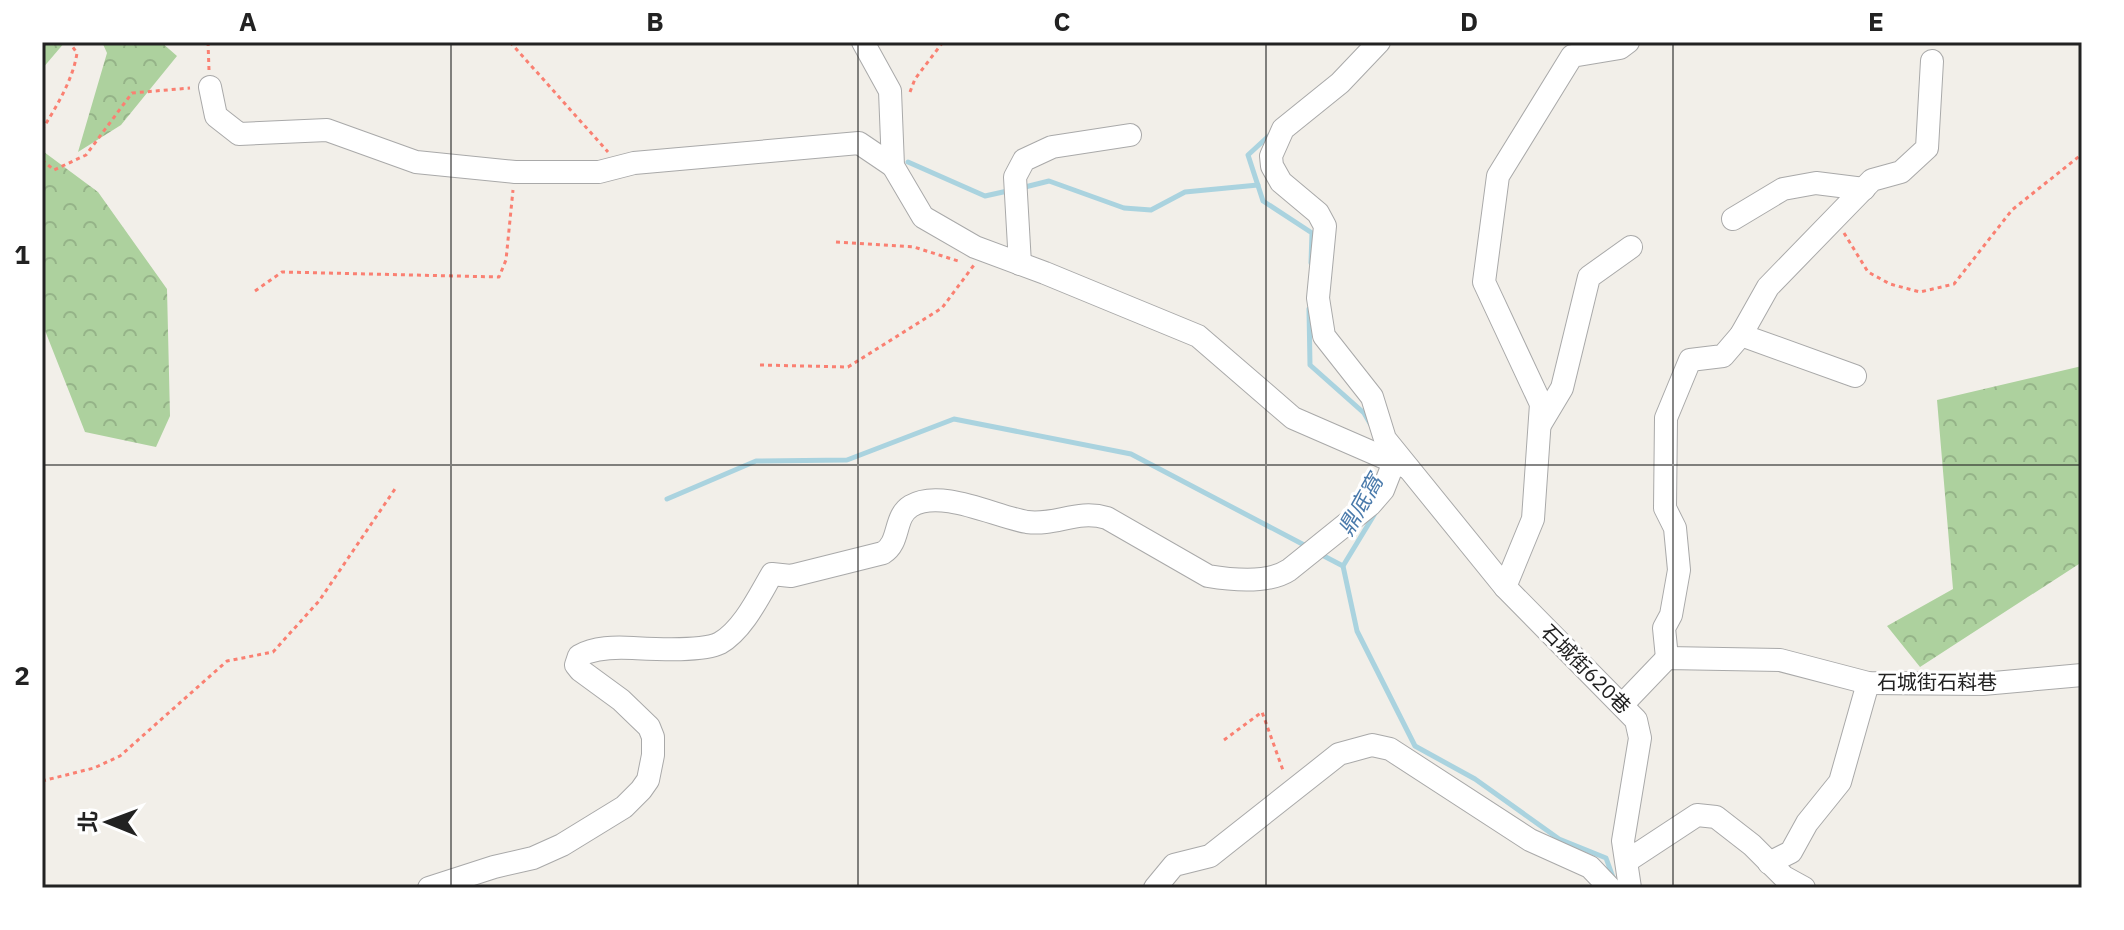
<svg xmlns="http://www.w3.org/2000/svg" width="2124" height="930" font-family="'IBM Plex Sans','Noto Sans TC',sans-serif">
  <defs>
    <pattern id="forest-crowns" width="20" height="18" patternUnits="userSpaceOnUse" patternTransform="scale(2)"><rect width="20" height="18" fill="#add19e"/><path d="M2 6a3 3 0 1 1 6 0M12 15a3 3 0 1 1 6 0" fill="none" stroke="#95b388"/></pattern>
  </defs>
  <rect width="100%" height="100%" fill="#f2efe9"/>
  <g fill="url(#forest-crowns)">
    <path d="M42 42H65L42 69Z"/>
    <path d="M102 42H161L177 56 121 125 78 152 107 53Z"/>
    <path d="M42 142 44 152 98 192 167 289 170 416 156 447 85 432 42 323Z"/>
    <path d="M2082 366V562L1920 667 1887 626 1953 589 1937 400Z"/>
  </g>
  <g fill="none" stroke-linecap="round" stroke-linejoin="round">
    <g stroke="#aad3df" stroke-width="5">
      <path d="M1273 132 1248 155 1263 201 1312 233 1311 263"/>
      <path d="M908 162 985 196 1012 190"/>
      <path d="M1021 188 1049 181 1124 208 1151 210 1185 192 1258 185"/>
      <path d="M1309 309 1310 365 1364 413 1371 425"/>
      <path d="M667 499 756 461 847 460 954 419 1131 454 1308 547"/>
      <path d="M1374 515 1343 566 1357 631 1415 746 1475 779 1559 839 1606 858 1614 880"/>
      <path d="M1320 554 1343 566"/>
    </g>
    <defs>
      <g id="minor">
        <path d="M863 42 890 91 893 166 923 217 975 247 1045 273 1198 336 1293 418 1408 468"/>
        <path d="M1379 42 1340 83 1283 129 1271 156 1272 166 1281 182 1318 213 1325 226 1318 298 1324 336 1372 397 1385 439 1505 587 1636 720 1640 738 1623 841 1630 888"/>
        <path d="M210 87 216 116 239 134 327 130 416 162 515 172H599L634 163 859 143 893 166"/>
        <path d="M1733 219 1783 189 1816 183 1864 189"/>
        <path d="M1020 264 1015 177 1024 160 1052 147 1130 135"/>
        <path d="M1741 335 1855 376"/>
        <path d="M1541 423 1562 388 1589 277 1631 247"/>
        <path d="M1505 587 1533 519 1541 404 1484 282 1498 176 1572 56 1620 48 1628 42"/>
        <path d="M1667 658 1664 628 1671 615 1679 570 1675 528 1665 508 1666 418 1690 360 1723 356 1741 335 1768 287 1872 180 1901 172 1927 148 1932 61"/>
        <path d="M1622 705 1667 658 1780 660 1868 683 1983 684 2082 675"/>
        <path d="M1627 861 1697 815 1716 817 1752 845 1784 877 1804 888"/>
        <path d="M1769 863 1791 852 1807 823 1840 782 1868 683"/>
        <path d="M429 888 494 867 533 858 562 845 624 807 641 790 648 780 653 755V737L649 727 621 700 580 670 576 665 579 656C595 647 615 647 633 648 654 649 702 652 720 643 743 630 759 596 772 574L791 576 883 553C901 542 893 517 911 506 941 488 996 517 1027 522 1056 526 1077 509 1107 518L1208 576C1232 580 1268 584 1289 570L1370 505 1383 490 1394 462"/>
        <path d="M1155 888 1174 865 1210 856 1339 754 1372 745 1390 749 1530 840 1590 867 1610 888"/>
      </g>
    </defs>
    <use href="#minor" stroke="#a9a9a9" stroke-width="24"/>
    <g stroke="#fa8072" stroke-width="3" stroke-dasharray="4 4" stroke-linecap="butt">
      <path d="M208 42 209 70"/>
      <path d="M510 42 608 152"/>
      <path d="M910 92 915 79 943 42"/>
      <path d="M42 130C56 107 73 80 77 53L69 42"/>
      <path d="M42 160 54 170 86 155 132 93 190 88"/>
      <path d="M1844 233 1868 272 1890 284 1920 292 1954 284 2012 210 2082 154"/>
      <path d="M836 242 914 247 958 261"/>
      <path d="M255 291 282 272 499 277 506 260 513 190"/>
      <path d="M760 365 848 367 942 308 974 265"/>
      <path d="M1224 740 1262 712 1284 773"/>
      <path d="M42 781 94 768 120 756 227 661 273 652 319 601 397 486"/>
    </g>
    <use href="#minor" stroke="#fff" stroke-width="22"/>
  </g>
  <path fill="none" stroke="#222" stroke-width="2" stroke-opacity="0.55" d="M451 42V888M858 42V888M1266 42V888M1673 42V888M42 465H2082"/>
  <g text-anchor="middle" stroke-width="6" stroke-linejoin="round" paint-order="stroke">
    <g font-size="20" fill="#222" stroke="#fff">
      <text transform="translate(1586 669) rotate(45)" y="7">石城街620巷</text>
      <text x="1937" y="689">石城街石嵙巷</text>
    </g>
    <g font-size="22" font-style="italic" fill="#4a7aab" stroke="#fff">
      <text transform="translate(1360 505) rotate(-60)" y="8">鼎底窩</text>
    </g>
  </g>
  <rect width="2124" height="930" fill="none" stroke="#ffffff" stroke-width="88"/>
  <g transform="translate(108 822) rotate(271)" stroke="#ffffff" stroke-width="6" paint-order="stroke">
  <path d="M0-6L14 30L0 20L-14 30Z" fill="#222222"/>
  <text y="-12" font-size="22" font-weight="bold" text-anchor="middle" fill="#222222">北</text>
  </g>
  <rect x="44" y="44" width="2036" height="842" fill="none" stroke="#222" stroke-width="3"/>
  <g font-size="26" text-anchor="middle" font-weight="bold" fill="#222">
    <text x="248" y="31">A</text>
    <text x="655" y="31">B</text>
    <text x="1062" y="31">C</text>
    <text x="1469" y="31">D</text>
    <text x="1876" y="31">E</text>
    <text x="22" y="264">1</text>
    <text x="22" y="685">2</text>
  </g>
</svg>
